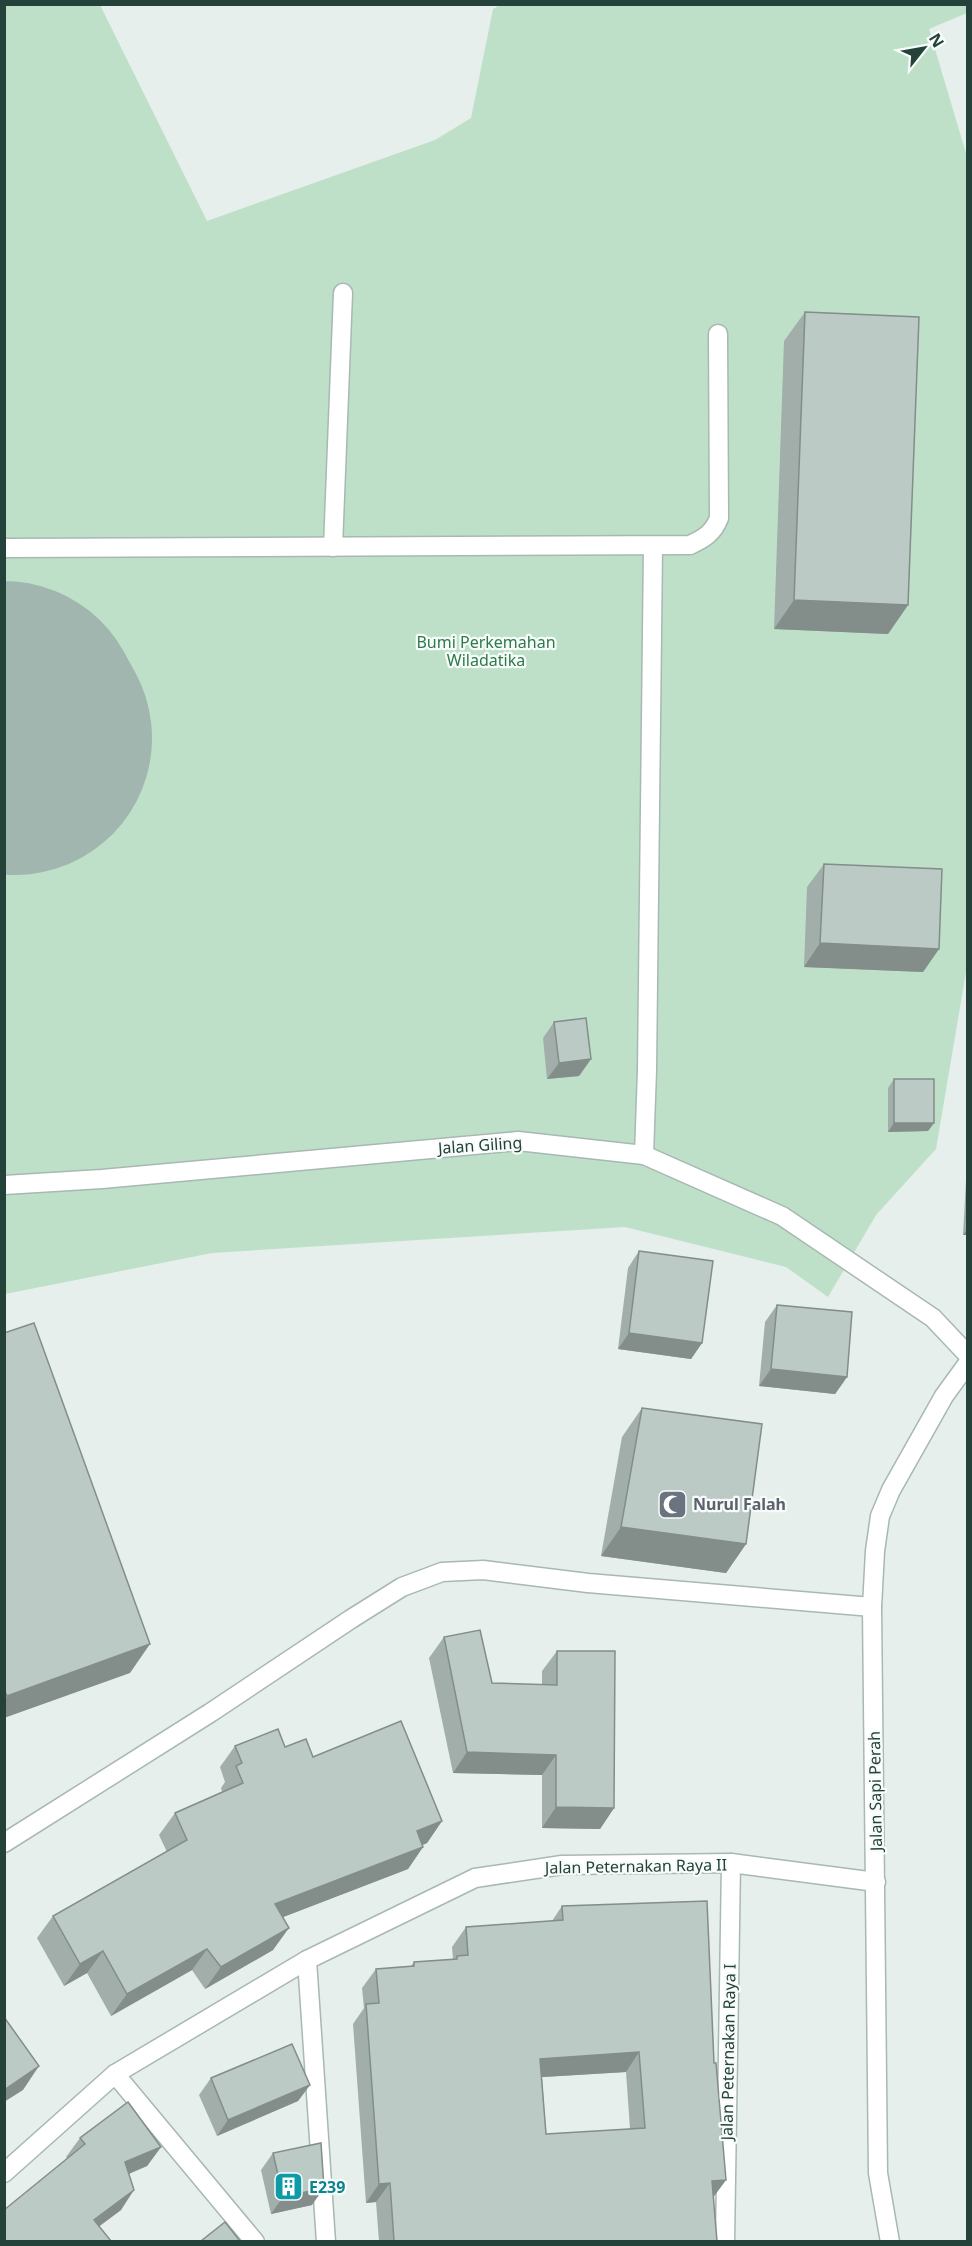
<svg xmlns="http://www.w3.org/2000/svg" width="972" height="2246" font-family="'Noto Sans',sans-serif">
  <rect width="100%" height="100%" fill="#e6efeb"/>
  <path fill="#bfe0c8" d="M5 5H100L207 221 435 140 471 118 493 9 500 5H967V13L929 29 968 160 967 966 936 1149 876 1215 828 1297 786 1267 625 1227 212 1253 5 1294Z"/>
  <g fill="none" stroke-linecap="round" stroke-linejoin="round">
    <path stroke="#a2b6b0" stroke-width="274" d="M4 718 15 738"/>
    <defs>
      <g id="minor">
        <path d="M333 547 343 293"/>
        <path d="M4 548 690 545C705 538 713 533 719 518L718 334"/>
        <path d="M644 1155 647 1070 653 546"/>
        <path d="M4 1185 102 1179 518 1141 644 1155 782 1216 933 1318 968 1355"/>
        <path d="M4 1843 210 1713 351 1619 402 1587 442 1572 483 1570 588 1583 872 1607"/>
        <path d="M307 1960 326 2242"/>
        <path d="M115 2074 255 2242"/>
        <path d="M4 2173 115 2074 307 1960 475 1878 562 1865 731 1863 876 1882"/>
        <path d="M725 2242 731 1863"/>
        <path d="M890 2242 878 2173 872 1607 875 1551 880 1516 891 1490 944 1396 968 1363"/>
      </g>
    </defs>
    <use href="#minor" stroke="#a8b8b2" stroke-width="21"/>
    <use href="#minor" stroke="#fff" stroke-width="18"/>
  </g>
  <g fill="#a1aea9" fill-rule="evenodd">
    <path d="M805 312 908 605 888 634 774 629 784 341Z"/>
    <path d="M824 864 939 949 923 972 804 967 807 887Z"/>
    <path d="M554 1022 591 1059 579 1076 547 1079 543 1038Z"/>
    <path d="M894 1079 934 1123 928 1131 888 1132V1088Z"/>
    <path d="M968 1179V1235H963L966 1181Z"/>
    <path d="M639 1251 702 1343 691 1359 618 1349 628 1268Z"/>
    <path d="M777 1305 847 1377 835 1394 759 1386 765 1322Z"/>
    <path d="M642 1408 746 1544 726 1573 601 1556 622 1437Z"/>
    <path d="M444 1637 492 1683 542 1685V1671L557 1651 614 1808 600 1829 542 1828V1775L453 1773 429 1658Z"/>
    <path d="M235 1746 285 1747 313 1757 442 1821 427 1843 423 1845V1847L408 1869 283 1917 273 1950 205 1989 192 1970 111 2016 87 1973 64 1986 37 1938 53 1916 167 1852 159 1835 175 1813 222 1792 221 1788 225 1782 220 1767Z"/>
    <path d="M562 1906 714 2063 726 2180 713 2197 717 2241H379L376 2202 366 2203 353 2024 364 2008 362 1988 376 1969 411 1966 414 1962 453 1959 452 1947 466 1927 552 1921ZM626 2072 630 2129 546 2134 542 2077Z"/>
    <path d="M211 2078 310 2085 298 2101 217 2136 199 2095Z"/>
    <path d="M80 2138 161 2147 147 2166 129 2174 121 2210 99 2226 4 2241 67 2158 66 2157Z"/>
    <path d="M273 2153 312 2205 271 2214 261 2170Z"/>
  </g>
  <g fill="#838d89">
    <path d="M794 600 908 605 888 634 774 629Z"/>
    <path d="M820 943 939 949 923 972 804 967Z"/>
    <path d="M591 1059 579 1076 547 1079 559 1063Z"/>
    <path d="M894 1123H934L928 1131 888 1132Z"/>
    <path d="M968 1228V1235H963Z"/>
    <path d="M629 1333 702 1343 691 1359 618 1349Z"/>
    <path d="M771 1369 847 1377 835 1394 759 1386Z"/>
    <path d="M621 1527 746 1544 726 1573 601 1556Z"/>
    <path d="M150 1644 130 1673 4 1718V1699L7 1696Z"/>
    <path d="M467 1752 556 1755 542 1775 453 1773Z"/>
    <path d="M556 1807 614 1808 600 1829 542 1828Z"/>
    <path d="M442 1821 427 1843 402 1853 417 1831Z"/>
    <path d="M423 1847 408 1869 260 1926 275 1904Z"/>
    <path d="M289 1928 273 1950 205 1989 221 1967Z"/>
    <path d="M207 1949 192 1970 111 2016 127 1994Z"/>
    <path d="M103 1951 87 1973 64 1986 80 1964Z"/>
    <path d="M639 2052 626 2072 527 2078 540 2059Z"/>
    <path d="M39 2066 23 2090 4 2102V2090Z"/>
    <path d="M310 2085 298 2101 217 2136 228 2120Z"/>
    <path d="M161 2147 147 2166 111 2181 125 2162Z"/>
    <path d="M726 2180 712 2199V2181Z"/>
    <path d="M390 2183 376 2202 366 2203 379 2184Z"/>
    <path d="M324 2188 312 2205 271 2214 283 2197Z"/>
    <path d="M134 2190 121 2210 81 2240 94 2220Z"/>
  </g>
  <g fill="#bbcac4" stroke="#838d89" stroke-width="1.5" fill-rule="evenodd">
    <path d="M805 312 919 317 908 605 794 600Z"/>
    <path d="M824 864 942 869 939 949 820 943Z"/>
    <path d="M586 1018 591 1059 559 1063 554 1022Z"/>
    <rect x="894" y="1079" width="40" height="44"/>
    <path d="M639 1251 713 1261 702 1343 629 1333Z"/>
    <path d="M777 1305 852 1312 847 1377 771 1369Z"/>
    <path d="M34 1323 150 1644 7 1696 4 1689V1333Z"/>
    <path d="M642 1408 762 1424 746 1544 621 1527Z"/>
    <path d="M480 1630 492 1683 557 1685V1651H615L614 1808 556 1807V1755L467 1752 444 1637Z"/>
    <path d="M401 1721 442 1821 417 1831 423 1847 275 1904 289 1928 221 1967 207 1949 127 1994 103 1951 80 1964 53 1916 187 1840 175 1813 243 1783 236 1766 242 1763 235 1746 278 1729 285 1747 306 1739 313 1757Z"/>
    <path d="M707 1901 714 2063H716L726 2180 712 2181 717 2241H394L390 2183 379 2184 366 2004 379 2003 376 1969 414 1966V1962L457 1959V1956L468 1955 466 1927 563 1920 562 1906ZM639 2052 645 2128 546 2134 540 2059Z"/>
    <path d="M4 2017 39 2066 4 2090Z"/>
    <path d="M292 2044 310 2085 228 2120 211 2078Z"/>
    <path d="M128 2102 161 2147 125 2162 134 2190 94 2220 111 2241H4V2210L85 2144 80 2138Z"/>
    <path d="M321 2143 324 2188 283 2197 273 2153Z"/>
    <path d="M225 2222 240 2241H201Z"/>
  </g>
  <defs>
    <symbol id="mosque-square" viewBox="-11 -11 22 22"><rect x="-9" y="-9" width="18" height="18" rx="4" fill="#6b7280" stroke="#f7fbf9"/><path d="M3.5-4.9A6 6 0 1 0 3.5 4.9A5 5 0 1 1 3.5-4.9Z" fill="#fff"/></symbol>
    <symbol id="building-square" viewBox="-11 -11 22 22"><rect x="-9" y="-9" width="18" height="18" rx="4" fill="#0f9aa8" stroke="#f7fbf9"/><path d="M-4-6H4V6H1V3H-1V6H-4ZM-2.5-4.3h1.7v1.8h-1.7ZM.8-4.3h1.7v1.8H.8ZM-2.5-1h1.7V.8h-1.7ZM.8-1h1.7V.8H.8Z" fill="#fff"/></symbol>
  </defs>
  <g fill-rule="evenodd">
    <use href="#mosque-square" x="656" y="1488" width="33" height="33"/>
    <use href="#building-square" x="272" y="2170" width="33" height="33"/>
  </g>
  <g text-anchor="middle" stroke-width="4.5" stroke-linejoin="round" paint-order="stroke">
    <g font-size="16" fill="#2d7a4b" stroke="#f7fbf9">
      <text x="486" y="648">Bumi Perkemahan<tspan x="486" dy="18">Wiladatika</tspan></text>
    </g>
    <g font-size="16" fill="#24423a" stroke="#f7fbf9">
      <text transform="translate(480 1145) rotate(-4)" y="6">Jalan Giling</text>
      <text transform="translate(875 1791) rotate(-91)" y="6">Jalan Sapi Perah</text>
      <text transform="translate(636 1866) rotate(-1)" y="6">Jalan Peternakan Raya II</text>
      <text transform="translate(728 2052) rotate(-89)" y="6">Jalan Peternakan Raya I</text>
    </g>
    <g font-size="16" font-weight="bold" fill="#5b616d" stroke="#f7fbf9" text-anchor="start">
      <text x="693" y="1510">Nurul Falah</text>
    </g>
    <g font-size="16" font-weight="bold" fill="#0d838f" stroke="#f7fbf9" text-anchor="start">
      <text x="309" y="2193">E239</text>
    </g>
  </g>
  <rect width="972" height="2246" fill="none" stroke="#24423a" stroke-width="12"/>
  <g transform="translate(924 48) rotate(59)" stroke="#f7fbf9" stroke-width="4.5" paint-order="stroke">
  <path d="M0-4.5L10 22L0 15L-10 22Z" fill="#24423a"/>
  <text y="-9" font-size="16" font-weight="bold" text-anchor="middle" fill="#24423a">N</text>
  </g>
</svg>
